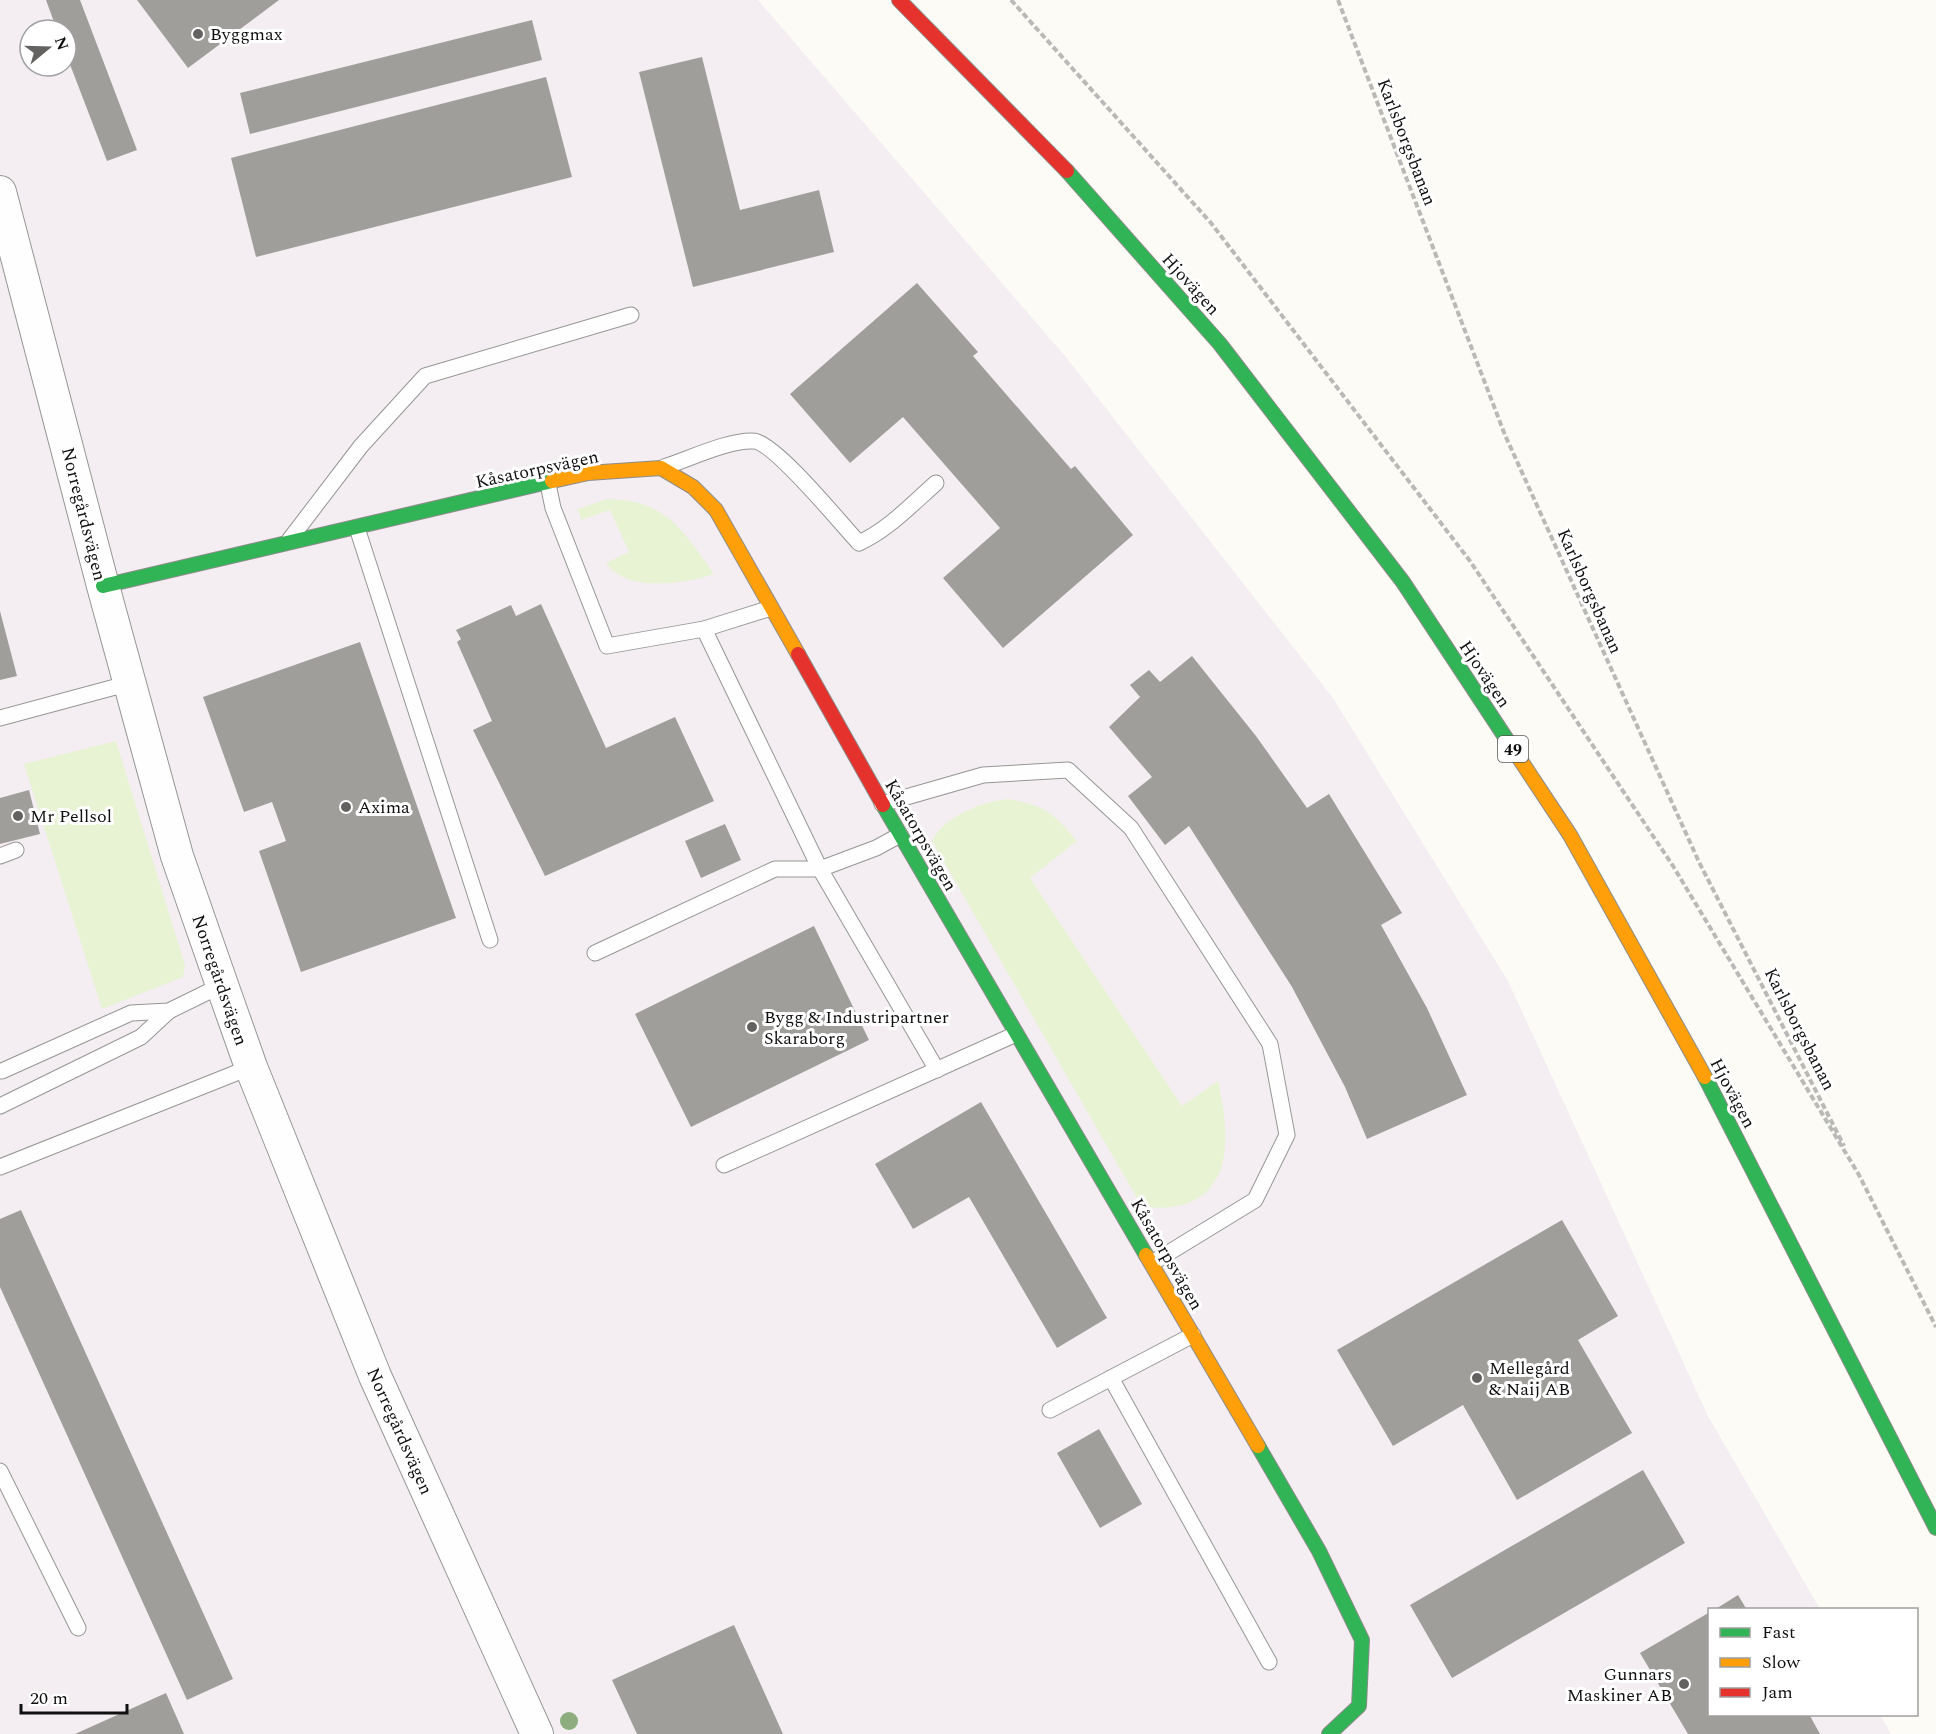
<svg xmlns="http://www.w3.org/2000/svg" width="1936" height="1734" font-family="Spectral,serif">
  <rect width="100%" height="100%" fill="#fcfbf6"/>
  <path fill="#f4eef2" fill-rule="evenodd" d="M0 0H758L1065 356 1333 698 1508 981 1708 1416 1820 1609 1710 1610V1714L1880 1715 1891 1734H0ZM30 30H66V66H30Z"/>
  <g fill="#e8f3d4">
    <path d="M607 499C666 500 682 529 714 574 684 584 626 593 606 563L629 552 610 510 581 520 578 509Z"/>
    <path d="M116 741 185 965 183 977 102 1009 24 764Z"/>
    <path d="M1008 799C1045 805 1054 813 1077 841L1030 878 1182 1106 1218 1081C1234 1149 1231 1216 1142 1207L932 841C943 817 983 801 1008 799Z"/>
  </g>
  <g fill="#a09e9b">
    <path d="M46 0H80L137 150 107 161 66 54V30H57Z"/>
    <path d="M137 0H279L188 68Z"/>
    <path d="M532 20 542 60 250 134 240 93Z"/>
    <path d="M702 57 740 210 819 190 834 252 693 287 639 72Z"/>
    <path d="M546 77 572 177 256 257 231 158Z"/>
    <path d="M917 283 978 352 973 356 1071 469 1075 466 1133 535 1003 648 943 578 1000 528 903 417 850 463 790 394Z"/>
    <path d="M541 604 606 748 675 717 714 801 545 876 473 730 492 721 457 642 461 639 456 630 511 605 516 616Z"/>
    <path d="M0 611 17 676 0 680Z"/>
    <path d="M360 642 456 918 301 972 259 851 286 841 272 802 244 812 203 697Z"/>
    <path d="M1192 656 1256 736 1307 808 1329 794 1402 913 1381 925 1427 1008 1467 1095 1367 1139 1345 1087 1292 987 1189 826 1165 845 1128 796 1152 777 1109 727 1140 697 1130 685 1149 670 1160 682Z"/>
    <path d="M29 790 40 834 0 844V798Z"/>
    <path d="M725 824 741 860 701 878 685 841Z"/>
    <path d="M814 926 869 1040 691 1127 635 1014Z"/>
    <path d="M981 1102 1107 1318 1057 1348 969 1197 913 1229 875 1164Z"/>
    <path d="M21 1210 233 1679 187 1700 0 1287V1219Z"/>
    <path d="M1562 1220 1618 1316 1578 1340 1632 1433 1517 1500 1463 1405 1393 1446 1337 1350Z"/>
    <path d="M1099 1429 1142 1504 1100 1528 1057 1453Z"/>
    <path d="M1643 1470 1685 1543 1452 1678 1410 1605Z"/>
    <path d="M1738 1595 1747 1610H1714Z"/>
    <path d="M1710 1612V1714H1809L1820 1734H1688L1640 1653Z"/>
    <path d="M734 1625 783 1734H637L612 1680Z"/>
    <path d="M166 1693 184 1734H75Z"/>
  </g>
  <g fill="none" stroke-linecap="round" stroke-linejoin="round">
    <defs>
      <g id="lane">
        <path d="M664 467C689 459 728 440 753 441 774 441 841 524 859 543 889 529 911 505 936 483"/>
        <path d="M548 484 553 508 607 646 704 629 771 608"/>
        <path d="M357 528 490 940"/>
        <path d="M290 539 361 446 425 376 631 315"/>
        <path d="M704 629 820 869 937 1070"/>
        <path d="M0 718 130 683"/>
        <path d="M882 804 983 775 1068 770 1131 828 1270 1044 1287 1135 1255 1200 1152 1263"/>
        <path d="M0 856 16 850"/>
        <path d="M595 953 775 869H820L876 848 900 835"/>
        <path d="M2 1071 131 1013 169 1011 222 985"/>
        <path d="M0 1106 141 1037 169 1011"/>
        <path d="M724 1165 1016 1034"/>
        <path d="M0 1167 251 1067"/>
        <path d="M1111 1378 1269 1662"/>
        <path d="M1050 1410 1193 1335"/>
        <path d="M0 1471 78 1628"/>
      </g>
      <path id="street" d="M0 192 103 586 177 856 222 985 251 1067 375 1376 537 1734"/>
      <g id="fast">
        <path d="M1067 171 1220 344 1403 582 1515 752"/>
        <path d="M103 586 552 481"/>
        <path d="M883 805 1146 1255"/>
        <path d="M1705 1077 1936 1528"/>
        <path d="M1258 1446 1319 1551 1362 1640 1359 1706 1329 1734"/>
      </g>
      <g id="slow">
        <path d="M552 481 588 473 661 468 693 487 716 510 798 654"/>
        <path d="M1515 752 1570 835 1705 1077"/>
        <path d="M1146 1255 1258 1446"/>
      </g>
      <g id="jam">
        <path d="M899 0 1067 171"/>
        <path d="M798 654 883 805"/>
      </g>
    </defs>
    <use href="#lane" stroke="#969694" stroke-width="17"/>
    <use href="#street" stroke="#969694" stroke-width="34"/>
    <use href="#fast" stroke="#8d8c8a" stroke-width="16"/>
    <use href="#slow" stroke="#8d8c8a" stroke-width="16"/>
    <use href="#jam" stroke="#8d8c8a" stroke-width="16"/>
    <g stroke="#b9b9b8" stroke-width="4" stroke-dasharray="6 3" stroke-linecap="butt">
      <path d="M1011 0 1211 223 1470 561 1673 866 1859 1175 1936 1327"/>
      <path d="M1338 0 1505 435 1699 862 1844 1146"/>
    </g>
    <use href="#lane" stroke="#fffefe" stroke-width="15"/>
    <use href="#street" stroke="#fffefe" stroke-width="32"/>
    <use href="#fast" stroke="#30b455" stroke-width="14"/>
    <use href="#slow" stroke="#ff9f0a" stroke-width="14"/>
    <use href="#jam" stroke="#e5322d" stroke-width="14"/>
  </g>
  <circle fill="#8dad7e" cx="569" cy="1721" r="9"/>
  <g fill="#636260" stroke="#fff" stroke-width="2">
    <circle cx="198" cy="34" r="6"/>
    <circle cx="346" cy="807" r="6"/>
    <circle cx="18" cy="816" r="6"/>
    <circle cx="752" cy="1027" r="6"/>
    <circle cx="1477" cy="1378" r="6"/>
    <circle cx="1684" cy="1684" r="6"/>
  </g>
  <g text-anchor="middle" stroke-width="6" stroke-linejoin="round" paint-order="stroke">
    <rect fill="#fff" stroke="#585858" stroke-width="1.5" x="1498" y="736" width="30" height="26" rx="4.5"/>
    <g font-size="16" font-weight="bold" fill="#101010">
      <text x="1513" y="755">49</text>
    </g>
    <g font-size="18" fill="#101010" stroke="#fff" text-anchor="start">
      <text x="210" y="40">Byggmax</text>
      <text x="358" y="813">Axima</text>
      <text x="30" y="822">Mr Pellsol</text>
      <text x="764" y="1023">Bygg &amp; Industripartner<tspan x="764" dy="21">Skaraborg</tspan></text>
      <text x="1489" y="1374">Mellegård<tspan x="1489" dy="21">&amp; Naij AB</tspan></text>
      <text x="1672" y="1680" text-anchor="end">Gunnars<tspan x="1672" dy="21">Maskiner AB</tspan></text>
    </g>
    <g font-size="18" fill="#101010" stroke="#fff">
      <text transform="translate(1407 142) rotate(69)" y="6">Karlsborgsbanan</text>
      <text transform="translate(1191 284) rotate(48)" y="6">Hjovägen</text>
      <text transform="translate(537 469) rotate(-12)" y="6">Kåsatorpsvägen</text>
      <text transform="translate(84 514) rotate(76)" y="6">Norregårdsvägen</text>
      <text transform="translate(1590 591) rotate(66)" y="6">Karlsborgsbanan</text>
      <text transform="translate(1485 674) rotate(56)" y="6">Hjovägen</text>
      <text transform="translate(921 835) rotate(60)" y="6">Kåsatorpsvägen</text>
      <text transform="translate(220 980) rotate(71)" y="6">Norregårdsvägen</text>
      <text transform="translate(1800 1029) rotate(63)" y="6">Karlsborgsbanan</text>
      <text transform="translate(1733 1093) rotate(62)" y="6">Hjovägen</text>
      <text transform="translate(1167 1254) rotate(60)" y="6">Kåsatorpsvägen</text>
      <text transform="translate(400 1431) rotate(66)" y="6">Norregårdsvägen</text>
    </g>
  </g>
  <rect x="1708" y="1608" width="210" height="108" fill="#ffffff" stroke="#9f9f9f" stroke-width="1.5"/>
  <rect x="1720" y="1628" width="30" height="9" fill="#30b455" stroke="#9f9f9f" stroke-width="1.5"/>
  <text x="1762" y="1638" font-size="18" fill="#101010">Fast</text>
  <rect x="1720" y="1658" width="30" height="9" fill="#ff9f0a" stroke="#9f9f9f" stroke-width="1.5"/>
  <text x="1762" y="1668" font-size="18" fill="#101010">Slow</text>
  <rect x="1720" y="1688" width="30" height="9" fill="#e5322d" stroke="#9f9f9f" stroke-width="1.5"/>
  <text x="1762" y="1698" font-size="18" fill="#101010">Jam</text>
  <g transform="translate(48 48) rotate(71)"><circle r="28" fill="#ffffff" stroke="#9f9f9f" stroke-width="1.5"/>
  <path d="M0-4.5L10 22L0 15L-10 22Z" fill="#636260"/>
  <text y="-9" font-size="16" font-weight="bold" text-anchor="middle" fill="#101010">N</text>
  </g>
  <path d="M21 1704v9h106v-9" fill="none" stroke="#101010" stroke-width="3"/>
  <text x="30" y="1704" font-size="18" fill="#101010" stroke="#ffffff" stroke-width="4.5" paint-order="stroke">20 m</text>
</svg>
